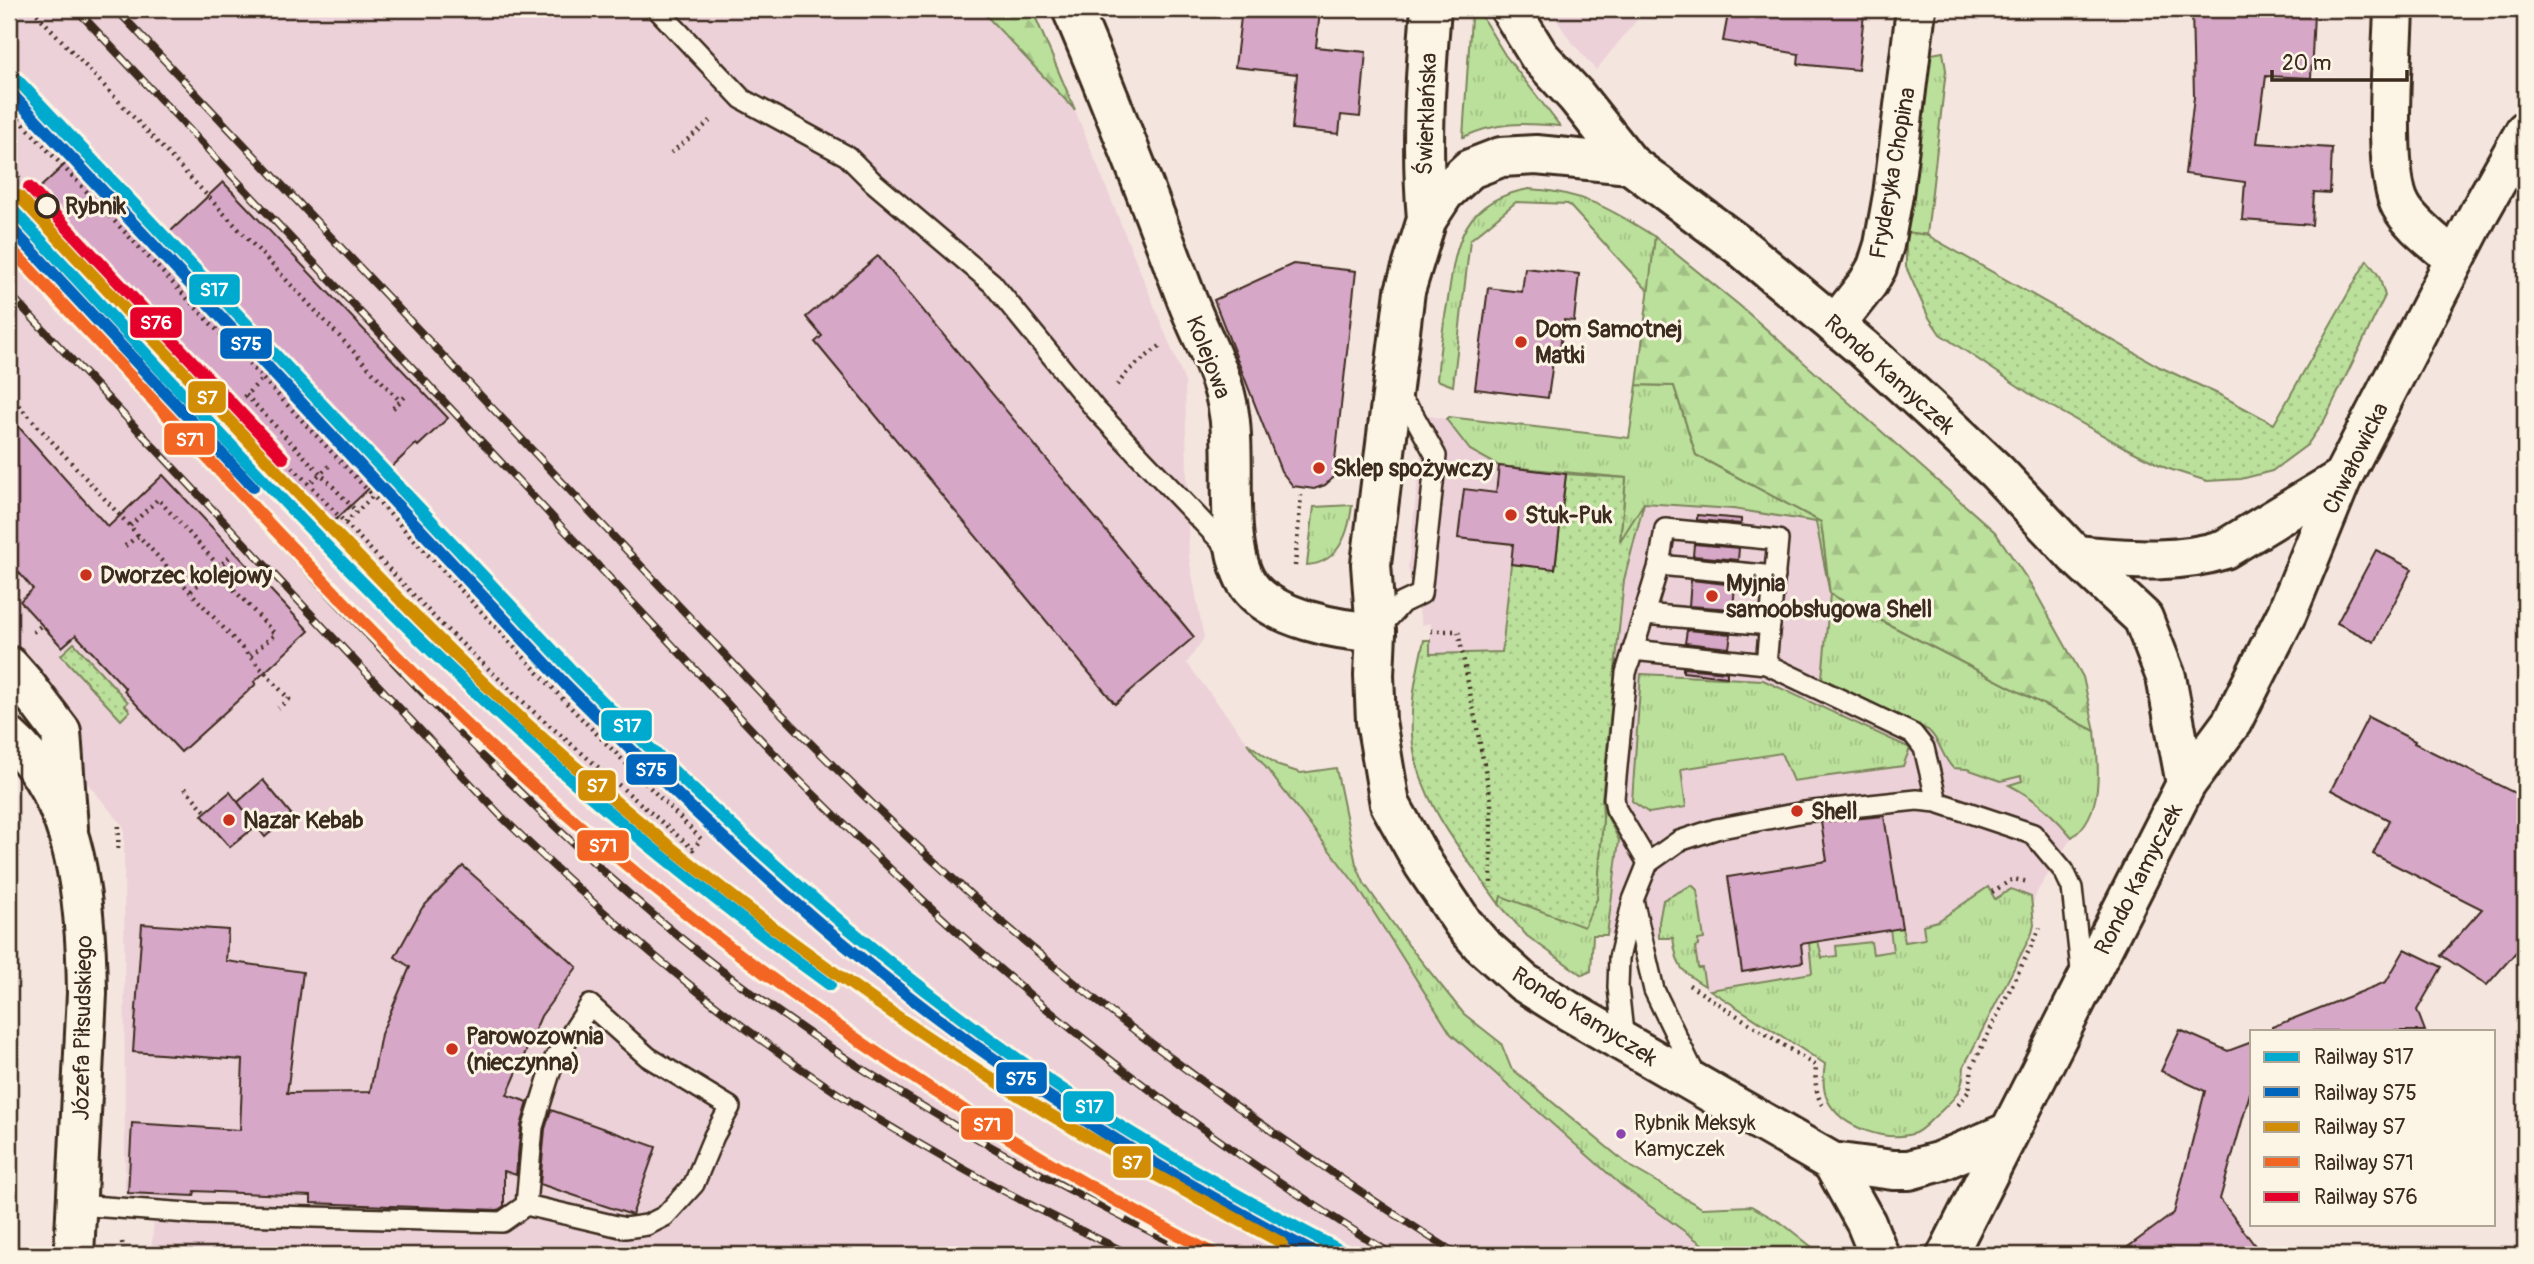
<svg xmlns="http://www.w3.org/2000/svg" width="2534" height="1264" font-family="Pangolin,sans-serif">
  <defs>
    <pattern id="grass-tufts" width="24" height="20" patternUnits="userSpaceOnUse" patternTransform="scale(1.75)"><rect width="24" height="20" fill="#bbe09b"/><path d="M3 7l-1-3M5 7V3M7 7l1-3M15 17l-1-3M17 17v-4M19 17l1-3" fill="none" stroke="#a2c085"/></pattern>
    <pattern id="forest-firs" width="22" height="20" patternUnits="userSpaceOnUse" patternTransform="scale(1.75)"><rect width="22" height="20" fill="#bbe09b"/><path d="M5 1l3.5 6h-7zM16 11l3.5 6h-7z" fill="#a2c085"/></pattern>
    <pattern id="park-dots" width="8" height="8" patternUnits="userSpaceOnUse" patternTransform="scale(1.75)"><rect width="8" height="8" fill="#bbe09b"/><path d="M2 2h.1M6 6h.1" fill="none" stroke="#a2c085" stroke-width="1.8" stroke-linecap="round"/></pattern>
  </defs>
  <rect width="100%" height="100%" fill="#f5e5df"/>
  <filter id="ink" filterUnits="userSpaceOnUse"><feTurbulence type="fractalNoise" baseFrequency=".0143" numOctaves="2"/><feDisplacementMap in="SourceGraphic" scale="14" xChannelSelector="R" yChannelSelector="G"/><feConvolveMatrix kernelMatrix="1 2 1 2 8 2 1 2 1" color-interpolation-filters="sRGB"/></filter>
  <g filter="url(#ink)">
    <g fill="#ecd2d8">
      <path d="M9 9H980L1075 110 1185 382 1189 557 1204 638 1187 663 1357 886 1451 1034 1621 1185 1717 1255H554L535 1253 537 1255H151L154 1218 125 1215 124 827 9 690Z"/>
      <path d="M1549 9H1646L1596 70 1570 40Z"/>
      <path d="M1425 415 1446 419 1470 450 1499 466 1566 474 1555 569 1511 564 1502 652 1430 654 1431 623 1422 625 1408 567Z"/>
      <path d="M1644 503 1733 509 1816 522 1830 594 2095 731 2099 774 2092 813 2084 828 2072 837 2038 890 2033 903 2032 933 1964 1066V1081L1960 1092 1915 1132 1901 1136 1875 1133 1848 1122 1829 1104 1825 1094V1064L1687 975 1678 964 1673 938 1593 934 1591 971 1582 975 1527 936 1499 904 1603 818 1602 799 1624 580Z"/>
    </g>
    <g fill="url(#grass-tufts)" stroke="#7b855c" stroke-width="2">
      <path d="M1474 9H1477L1505 55 1560 126C1522 123 1499 121 1463 137L1471 18Z"/>
      <path d="M1943 52 1946 70 1927 235 1906 232 1926 55Z"/>
      <path d="M1529 189C1581 191 1613 210 1655 237L1650 293 1568 204 1516 202 1470 240 1453 386 1437 380C1439 353 1443 326 1448 299 1456 241 1463 200 1529 189Z"/>
      <path d="M1637 385 1674 386 1696 455 1821 522 1830 594 2095 731C2099 766 2104 814 2072 837 2054 815 2035 798 2009 785L2022 781 2021 776 2001 781 1967 769 1953 768C1941 756 1941 741 1928 730L1822 678 1830 594 1816 522 1733 509 1644 503 1620 542 1626 478 1499 466 1470 450 1446 419 1449 417 1629 438Z"/>
      <path d="M1352 505C1349 532 1339 563 1307 565L1314 507Z"/>
      <path d="M1641 674 1763 680 1910 748 1903 766 1793 781 1781 753 1681 769 1686 807 1649 813 1632 801Z"/>
      <path d="M1247 743 1279 766 1301 773 1336 768 1356 864 1364 883 1409 946 1464 1014 1501 1043 1511 1068 1631 1167 1702 1208 1751 1206 1783 1224 1822 1255H1717L1621 1185 1451 1034 1357 886Z"/>
      <path d="M1602 799 1604 810 1619 840 1607 935H1593L1591 971 1582 975 1527 936 1499 904 1501 895 1597 899 1603 818Z"/>
      <path d="M1692 885 1697 890 1704 939 1698 940V946L1695 947 1698 968H1702L1705 986C1680 971 1677 967 1673 938H1659V922L1663 900Z"/>
      <path d="M1988 887 1995 899 2011 889 2031 897 2034 925 2032 933 1964 1066C1963 1091 1957 1096 1940 1112 1932 1118 1924 1129 1915 1133 1887 1143 1842 1128 1828 1101 1822 1090 1823 1076 1825 1064L1710 990 1812 973 1809 943 1818 941 1822 958 1837 956 1836 946 1871 942 1873 954 1893 951 1890 929 1902 928 1905 942 1925 939 1923 925 1938 921Z"/>
    </g>
    <g fill="url(#forest-firs)" stroke="#7b855c" stroke-width="2">
      <path d="M980 9H1032L1075 110Z"/>
      <path d="M1655 237 1739 305 1995 532 2032 586 2083 677 2095 731 1830 594 1821 522 1696 455 1674 386 1637 385Z"/>
    </g>
    <g fill="url(#park-dots)" stroke="#7b855c" stroke-width="2">
      <path d="M1906 232 1927 235 2160 367 2218 394 2274 424 2367 260 2379 276 2385 296 2325 419 2307 445 2272 471 2241 479 2207 481 2166 468 2124 447 2033 396 1940 334 1928 316 1906 267Z"/>
      <path d="M1566 474 1626 478 1620 541 1644 503 1624 580 1602 799 1603 818 1597 899 1584 927 1501 896 1499 904C1463 852 1417 801 1412 735 1410 703 1417 671 1424 640H1430V654L1502 652 1511 564 1555 569Z"/>
      <path d="M74 643 128 702 125 705 130 711 121 720 61 655Z"/>
    </g>
    <g fill="#d7a7c7" stroke="#3b2a1e" stroke-width="2">
      <path d="M1242 9H1286L1320 12 1316 47 1366 52 1360 117 1341 115 1339 134 1292 129 1297 74 1235 67Z"/>
      <path d="M1729 9H1817L1864 14 1858 70 1798 64 1799 54 1723 41Z"/>
      <path d="M2192 9H2284V12L2314 13 2311 78 2266 76 2257 143 2332 148 2330 193 2314 192 2312 225 2242 220 2245 182 2185 174 2194 97Z"/>
      <path d="M73 157 156 245 223 182 448 418 418 446 416 444 328 527 21 205Z"/>
      <path d="M878 256 1194 637 1115 704 815 342 822 336 806 317Z"/>
      <path d="M1293 264 1356 271 1333 478 1325 485 1314 489 1293 486 1281 471 1214 300Z"/>
      <path d="M1525 268 1579 274 1574 321 1564 320 1559 355 1554 354 1548 398 1475 389 1488 288 1522 292Z"/>
      <path d="M9 416 108 527 163 475 309 631 254 682 256 684 181 752 124 691 126 689 76 635 62 647 20 601 33 589 9 561Z"/>
      <path d="M1499 466 1566 474 1555 569 1511 564 1513 544 1458 538 1464 489 1496 493Z"/>
      <path d="M1697 515 1741 519V524L1697 520Z"/>
      <path d="M1694 544 1739 548 1738 560 1693 556Z"/>
      <path d="M2376 550 2412 569 2374 642 2337 623Z"/>
      <path d="M1691 580 1735 585 1733 609 1689 606Z"/>
      <path d="M1687 630 1731 634 1729 648 1685 643Z"/>
      <path d="M1683 668 1727 672V677L1683 672Z"/>
      <path d="M2368 717 2415 741 2414 743 2525 798V942L2487 985 2441 955 2482 909 2373 854 2389 820 2331 790Z"/>
      <path d="M263 780 291 814 265 837 238 802Z"/>
      <path d="M230 792 256 826 230 847 202 815Z"/>
      <path d="M1884 816 1902 928 1801 944 1803 962 1742 972 1728 877 1827 861 1821 822Z"/>
      <path d="M463 866 577 967 541 1016 507 1095 528 1102 521 1126 516 1175 504 1171V1206L498 1210 416 1207 311 1203V1196L195 1191 194 1196 128 1193 132 1123 240 1130 243 1060 133 1052 142 924 228 930 226 961 303 972 287 1093 370 1092 381 1034 410 967 395 957 422 908Z"/>
      <path d="M2405 949 2442 967 2417 1010 2425 1031H2272V1027L2386 982Z"/>
      <path d="M2180 1030 2228 1051 2252 1042V1086L2220 1199 2262 1255H2117L2174 1213 2205 1091 2161 1071Z"/>
      <path d="M551 1110 656 1147 632 1215 540 1184 545 1129Z"/>
    </g>
    <g fill="none" stroke-linecap="round" stroke-linejoin="round">
      <defs>
        <g id="service">
          <path d="M657 9 742 99 847 156 873 182 992 283 1096 410 1232 553"/>
          <path d="M1659 565 1775 576"/>
          <path d="M1644 614 1770 625"/>
          <path d="M1377 631 1402 603 1421 594 1436 456 1413 414 1393 392"/>
          <path d="M1633 650 1659 565 1665 529 1778 540 1766 664"/>
          <path d="M1648 863 1616 809 1614 798 1626 673 1633 650 1766 664 1913 734 1924 748 1937 802"/>
          <path d="M1634 904 1654 990 1697 1079"/>
          <path d="M1624 1042 1618 987 1619 958 1633 900 1648 863 1679 841 1716 829 1804 812 1917 800 1937 802 2033 834 2064 871 2072 888 2082 979"/>
          <path d="M77 1205 202 1214 502 1222 526 1205 533 1127 554 1060 590 1005 648 1057 730 1107 714 1136 694 1184 665 1216 647 1225 625 1228 526 1205"/>
        </g>
        <g id="minor">
          <path d="M1072 9C1113 105 1150 202 1187 300 1201 337 1224 375 1229 414 1237 462 1222 548 1249 586 1272 618 1340 631 1376 632"/>
          <path d="M2394 9C2393 51 2382 173 2401 206 2411 225 2438 244 2454 259"/>
          <path d="M1835 325 1868 283 1877 267 1884 245 1893 195 1916 9"/>
          <path d="M9 666 24 683 61 732 68 828"/>
        </g>
        <path id="tertiary" d="M9 737C79 798 86 907 87 993L74 1255"/>
        <g id="secondary">
          <path d="M1510 9 1539 56 1576 96 1630 164"/>
          <path d="M1427 219C1421 149 1425 79 1431 9"/>
          <path d="M2075 555C2126 559 2175 565 2225 549L2342 478"/>
          <path d="M2009 1132 1938 1162 1909 1170H1893L1832 1162 1569 1011 1523 982 1481 944 1463 923 1424 865 1390 804 1376 721 1374 675 1376 632 1371 564 1405 291 1427 219 1444 193 1470 169 1501 157 1536 155 1630 164 1740 246 1864 349 1948 426 1997 472 2075 555 2143 618 2166 677 2186 784"/>
          <path d="M1832 1162 1866 1223 1879 1255"/>
          <path d="M1947 1255 2186 784 2232 722 2287 613 2342 478 2480 211 2525 131"/>
        </g>
      </defs>
      <use href="#service" stroke="#3b2a1e" stroke-width="24"/>
      <use href="#minor" stroke="#3b2a1e" stroke-width="44"/>
      <use href="#tertiary" stroke="#3b2a1e" stroke-width="44"/>
      <use href="#secondary" stroke="#3b2a1e" stroke-width="44"/>
      <g stroke="#3b2a1e" stroke-width="4.5" stroke-dasharray="2 5" stroke-linecap="butt">
        <path d="M32 9 400 401"/>
        <path d="M9 109 373 496"/>
        <path d="M671 153 714 118"/>
        <path d="M9 167 439 622 534 712 693 849 701 839 574 711 373 496 344 524"/>
        <path d="M1117 385 1129 370 1160 346"/>
        <path d="M9 395 289 699 278 708"/>
        <path d="M246 395 357 512"/>
        <path d="M234 407 262 379"/>
        <path d="M393 408 407 395"/>
        <path d="M312 481 329 466"/>
        <path d="M130 526 158 499 219 566"/>
        <path d="M125 546 138 536"/>
        <path d="M1295 566 1301 495"/>
        <path d="M215 569 275 634 250 656"/>
        <path d="M191 591 232 555"/>
        <path d="M1431 631H1458L1491 800V888"/>
        <path d="M33 632 42 625"/>
        <path d="M185 788 206 812"/>
        <path d="M118 849 119 823"/>
        <path d="M1992 892 2013 879 2029 882"/>
        <path d="M1689 985 1816 1066C1815 1079 1815 1092 1822 1105"/>
        <path d="M1958 1105 1969 1091 1972 1067 2040 928"/>
        <path d="M9 1161H11"/>
        <path d="M122 1242 124 1255"/>
      </g>
      <use href="#service" stroke="#fcf5e5" stroke-width="19"/>
      <use href="#minor" stroke="#fcf5e5" stroke-width="38"/>
      <use href="#tertiary" stroke="#fcf5e5" stroke-width="38"/>
      <use href="#secondary" stroke="#fcf5e5" stroke-width="38"/>
      <defs>
        <g id="rail">
          <path d="M76 9 797 778C854 834 910 890 970 943 1101 1060 1244 1163 1393 1255"/>
          <path d="M116 9 762 694C864 799 971 900 1086 992 1205 1088 1329 1173 1458 1255"/>
          <path d="M9 252C127 379 245 506 365 632 478 752 593 872 725 973 873 1085 1032 1174 1198 1255"/>
          <path d="M9 293 501 816C627 939 763 1053 916 1142 986 1183 1058 1220 1131 1255"/>
        </g>
      </defs>
      <use href="#rail" stroke="#3b2a1e" stroke-width="8"/>
      <use href="#rail" stroke="#fcf5e5" stroke-width="5" stroke-dasharray="16" stroke-linecap="butt"/>
      <defs>
        <g id="rail-1">
          <path d="M9 71 576 675C719 819 868 956 1035 1071 1136 1140 1241 1199 1349 1255"/>
          <path d="M9 206C168 376 324 553 495 711 601 810 713 900 830 985"/>
        </g>
        <g id="rail-2">
          <path d="M9 91 566 685C680 800 798 912 928 1011 1051 1104 1182 1184 1319 1255"/>
          <path d="M9 226 253 487"/>
        </g>
        <path id="rail-3" d="M19 196C114 297 208 398 303 499 387 587 471 675 563 756 726 900 904 1030 1093 1140 1155 1176 1219 1209 1282 1243"/>
        <path id="rail-4" d="M9 247C98 341 186 436 276 531 360 619 444 707 536 788 743 971 971 1128 1216 1255"/>
        <path id="rail-5" d="M29 187 283 458"/>
      </defs>
      <use href="#rail-1" stroke="#fcf5e5" stroke-width="18"/>
      <use href="#rail-2" stroke="#fcf5e5" stroke-width="18"/>
      <use href="#rail-3" stroke="#fcf5e5" stroke-width="18"/>
      <use href="#rail-4" stroke="#fcf5e5" stroke-width="18"/>
      <use href="#rail-5" stroke="#fcf5e5" stroke-width="18"/>
      <use href="#rail-1" stroke="#00a9ce" stroke-width="12"/>
      <use href="#rail-2" stroke="#0065bd" stroke-width="12"/>
      <use href="#rail-3" stroke="#d18d06" stroke-width="12"/>
      <use href="#rail-4" stroke="#f26522" stroke-width="12"/>
      <use href="#rail-5" stroke="#e4002b" stroke-width="12"/>
    </g>
  </g>
  <circle fill="#fcf5e5" stroke="#3b2a1e" stroke-width="3.5" cx="47" cy="206" r="11"/>
  <g fill="#c8321e" stroke="#fcf5e5" stroke-width="2.5">
    <circle cx="1521" cy="342" r="7"/>
    <circle cx="1319" cy="468" r="7"/>
    <circle cx="1511" cy="515" r="7"/>
    <circle cx="86" cy="575" r="7"/>
    <circle cx="1712" cy="596" r="7"/>
    <circle cx="1797" cy="811" r="7"/>
    <circle cx="229" cy="820" r="7"/>
    <circle cx="452" cy="1049" r="7"/>
  </g>
  <circle fill="#8e44ad" stroke="#fcf5e5" stroke-width="2.5" cx="1621" cy="1134" r="6"/>
  <g text-anchor="middle" stroke-width="6" stroke-linejoin="round" paint-order="stroke">
    <g font-size="21" fill="#3b2a1e" stroke="#fcf5e5" text-anchor="start">
      <text x="1634" y="1130">Rybnik Meksyk<tspan x="1634" dy="26">Kamyczek</tspan></text>
    </g>
    <g font-size="23" fill="#3b2a1e" stroke="#fcf5e5">
      <text transform="translate(1426 114) rotate(-88)" y="8">Świerklańska</text>
      <text transform="translate(1892 173) rotate(-80)" y="8">Fryderyka Chopina</text>
      <text transform="translate(1209 357) rotate(69)" y="8">Kolejowa</text>
      <text transform="translate(1890 374) rotate(42)" y="8">Rondo Kamyczek</text>
      <text transform="translate(2355 458) rotate(-64)" y="8">Chwałowicka</text>
      <text transform="translate(2138 879) rotate(-63)" y="8">Rondo Kamyczek</text>
      <text transform="translate(1585 1016) rotate(32)" y="8">Rondo Kamyczek</text>
      <text transform="translate(82 1028) rotate(-89)" y="8">Józefa Piłsudskiego</text>
    </g>
    <g font-size="23" font-weight="bold" fill="#3b2a1e" stroke="#fcf5e5" text-anchor="start">
      <text x="65" y="214">Rybnik</text>
    </g>
    <g font-size="23" font-weight="bold" fill="#3b2a1e" stroke="#fcf5e5" text-anchor="start">
      <text x="1535" y="337">Dom Samotnej<tspan x="1535" dy="26">Matki</tspan></text>
      <text x="1333" y="476">Sklep spożywczy</text>
      <text x="1525" y="523">Stuk-Puk</text>
      <text x="100" y="583">Dworzec kolejowy</text>
      <text x="1726" y="591">Myjnia<tspan x="1726" dy="26">samoobsługowa Shell</tspan></text>
      <text x="1811" y="819">Shell</text>
      <text x="243" y="828">Nazar Kebab</text>
      <text x="466" y="1044">Parowozownia<tspan x="466" dy="26">(nieczynna)</tspan></text>
    </g>
  </g>
  <g stroke="#fcf5e5" stroke-width="2.5">
    <rect x="188" y="273" width="53" height="33" rx="7" fill="#00a9ce"/>
    <rect x="129" y="306" width="54" height="33" rx="7" fill="#e4002b"/>
    <rect x="219" y="327" width="54" height="33" rx="7" fill="#0065bd"/>
    <rect x="187" y="380" width="40" height="34" rx="7" fill="#d18d06"/>
    <rect x="163" y="422" width="53" height="34" rx="7" fill="#f26522"/>
    <rect x="600" y="709" width="53" height="33" rx="7" fill="#00a9ce"/>
    <rect x="625" y="753" width="53" height="33" rx="7" fill="#0065bd"/>
    <rect x="577" y="769" width="40" height="33" rx="7" fill="#d18d06"/>
    <rect x="576" y="829" width="54" height="33" rx="7" fill="#f26522"/>
    <rect x="995" y="1061" width="53" height="34" rx="7" fill="#0065bd"/>
    <rect x="1062" y="1090" width="53" height="33" rx="7" fill="#00a9ce"/>
    <rect x="960" y="1107" width="54" height="34" rx="7" fill="#f26522"/>
    <rect x="1112" y="1145" width="40" height="34" rx="7" fill="#d18d06"/>
  </g>
  <g font-size="19" text-anchor="middle" font-weight="bold" fill="#fff">
    <text x="214" y="296">S17</text>
    <text x="156" y="329">S76</text>
    <text x="246" y="350">S75</text>
    <text x="207" y="404">S7</text>
    <text x="190" y="446">S71</text>
    <text x="627" y="732">S17</text>
    <text x="651" y="776">S75</text>
    <text x="597" y="792">S7</text>
    <text x="603" y="852">S71</text>
    <text x="1021" y="1085">S75</text>
    <text x="1089" y="1113">S17</text>
    <text x="987" y="1131">S71</text>
    <text x="1132" y="1169">S7</text>
  </g>
  <rect width="2534" height="1264" fill="none" stroke="#fcf5e5" stroke-width="35"/>
  <rect x="18" y="18" width="2499" height="1229" fill="none" stroke="#3b2a1e" stroke-width="2.5" filter="url(#ink)"/>
  <rect x="2250" y="1030" width="245" height="196" fill="#fcf5e5" stroke="#afa495" stroke-width="2"/>
  <rect x="2264" y="1052" width="35" height="10" fill="#00a9ce" stroke="#afa495" stroke-width="2"/>
  <text x="2314" y="1064" font-size="21" fill="#3b2a1e">Railway S17</text>
  <rect x="2264" y="1087" width="35" height="10" fill="#0065bd" stroke="#afa495" stroke-width="2"/>
  <text x="2314" y="1100" font-size="21" fill="#3b2a1e">Railway S75</text>
  <rect x="2264" y="1122" width="35" height="10" fill="#d18d06" stroke="#afa495" stroke-width="2"/>
  <text x="2314" y="1134" font-size="21" fill="#3b2a1e">Railway S7</text>
  <rect x="2264" y="1157" width="35" height="10" fill="#f26522" stroke="#afa495" stroke-width="2"/>
  <text x="2314" y="1170" font-size="21" fill="#3b2a1e">Railway S71</text>
  <rect x="2264" y="1192" width="35" height="10" fill="#e4002b" stroke="#afa495" stroke-width="2"/>
  <text x="2314" y="1204" font-size="21" fill="#3b2a1e">Railway S76</text>
  <path d="M2272 70v10h135v-10" fill="none" stroke="#3b2a1e" stroke-width="3.5"/>
  <text x="2282" y="70" font-size="21" fill="#3b2a1e" stroke="#fcf5e5" stroke-width="5" paint-order="stroke">20 m</text>
</svg>
